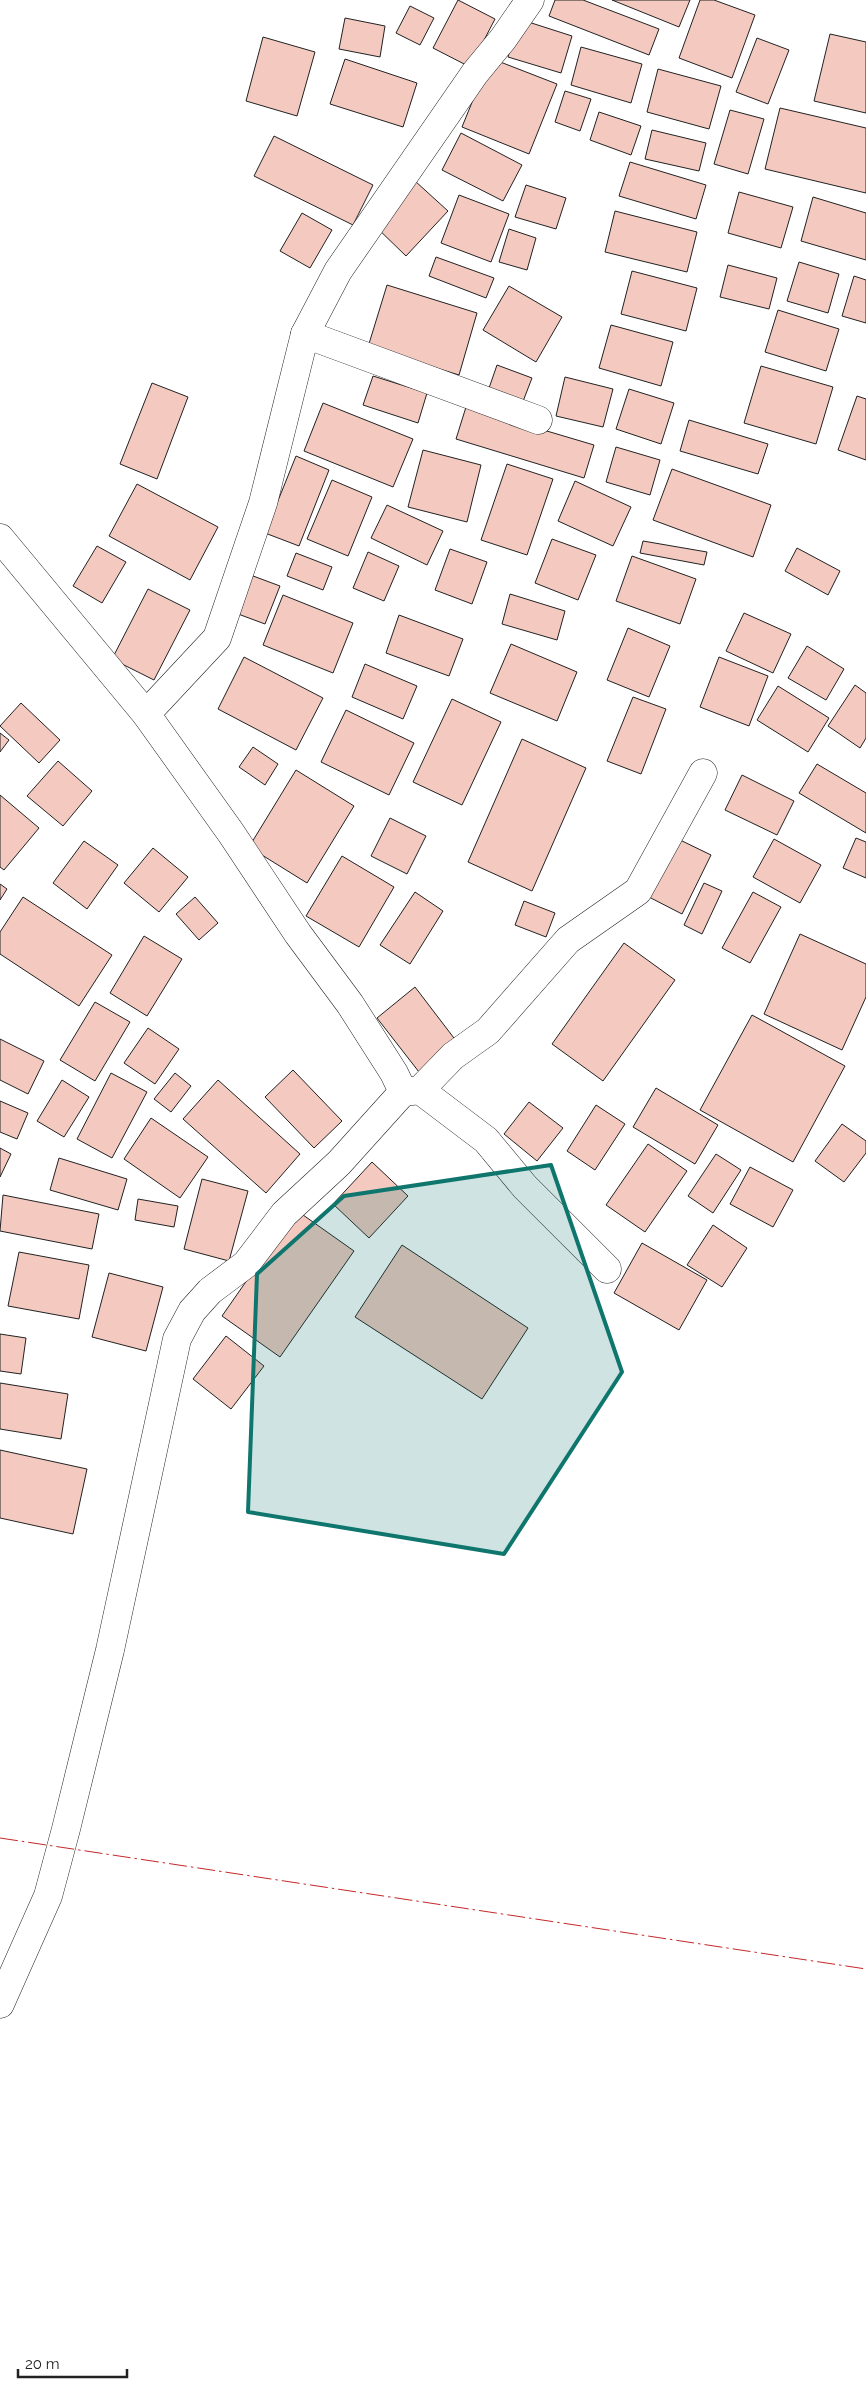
<svg xmlns="http://www.w3.org/2000/svg" width="866" height="2394" font-family="Raleway,sans-serif">
  <rect width="100%" height="100%" fill="#fff"/>
  <g fill="#f3c9c0" stroke="#222">
    <path d="M458 0 495 19 470 67 433 48Z"/>
    <path d="M555 0H583L659 29 649 55 549 16Z"/>
    <path d="M612 0H690L679 27Z"/>
    <path d="M700 0H714L755 15 732 78 679 58Z"/>
    <path d="M410 6 434 18 420 45 396 33Z"/>
    <path d="M345 18 385 26 380 57 339 49Z"/>
    <path d="M519 19 572 36 561 73 508 57Z"/>
    <path d="M830 34 866 42V113L814 101Z"/>
    <path d="M263 37 315 52 297 116 246 101Z"/>
    <path d="M757 38 789 50 768 104 736 92Z"/>
    <path d="M581 47 642 64 631 103 571 85Z"/>
    <path d="M490 58 557 84 529 154 462 127Z"/>
    <path d="M345 59 417 83 403 127 330 104Z"/>
    <path d="M658 69 721 86 709 129 647 112Z"/>
    <path d="M565 91 591 99 580 131 555 122Z"/>
    <path d="M780 108 866 128V193L765 169Z"/>
    <path d="M730 110 764 119 748 174 714 164Z"/>
    <path d="M599 112 641 126 631 155 590 140Z"/>
    <path d="M652 130 706 143 699 171 645 159Z"/>
    <path d="M461 133 522 165 503 201 442 170Z"/>
    <path d="M274 136 373 185 353 225 254 176Z"/>
    <path d="M630 162 706 185 696 219 619 196Z"/>
    <path d="M415 181 448 211 406 256 374 225Z"/>
    <path d="M526 185 566 198 556 229 515 217Z"/>
    <path d="M739 192 793 207 781 248 728 233Z"/>
    <path d="M459 195 509 214 491 262 441 243Z"/>
    <path d="M813 197 866 213V260L801 241Z"/>
    <path d="M615 211 697 232 687 272 605 252Z"/>
    <path d="M302 213 332 230 310 268 280 251Z"/>
    <path d="M509 229 536 238 527 270 499 262Z"/>
    <path d="M436 257 494 278 486 298 429 276Z"/>
    <path d="M799 262 839 274 828 313 787 301Z"/>
    <path d="M728 265 777 278 769 309 720 297Z"/>
    <path d="M632 271 697 288 686 331 621 314Z"/>
    <path d="M854 276 866 280V323L842 316Z"/>
    <path d="M387 285 477 313 459 375 368 347Z"/>
    <path d="M509 286 562 317 536 362 483 330Z"/>
    <path d="M778 310 839 329 826 371 765 352Z"/>
    <path d="M611 325 673 342 661 386 599 368Z"/>
    <path d="M497 365 532 378 522 404 488 391Z"/>
    <path d="M761 366 833 387 816 444 744 423Z"/>
    <path d="M373 376 427 393 418 423 363 405Z"/>
    <path d="M565 377 613 389 603 427 556 416Z"/>
    <path d="M152 383 188 397 157 479 120 464Z"/>
    <path d="M629 389 674 403 661 444 616 429Z"/>
    <path d="M857 396 866 399V460L838 450Z"/>
    <path d="M323 403 413 439 393 487 304 451Z"/>
    <path d="M466 407 594 445 584 478 456 439Z"/>
    <path d="M689 420 768 444 758 474 680 451Z"/>
    <path d="M616 447 660 460 650 495 606 482Z"/>
    <path d="M423 450 481 465 467 522 408 507Z"/>
    <path d="M296 456 329 470 299 546 265 533Z"/>
    <path d="M507 464 553 479 527 555 481 540Z"/>
    <path d="M672 469 771 505 753 557 653 520Z"/>
    <path d="M332 480 372 497 348 556 307 539Z"/>
    <path d="M575 481 631 507 613 546 558 521Z"/>
    <path d="M137 484 218 527 190 580 109 536Z"/>
    <path d="M387 505 443 531 427 565 371 538Z"/>
    <path d="M552 539 596 555 578 600 535 583Z"/>
    <path d="M643 541 707 552 704 565 640 553Z"/>
    <path d="M97 546 126 562 102 603 73 586Z"/>
    <path d="M797 548 840 571 828 595 785 571Z"/>
    <path d="M450 549 487 562 472 604 435 590Z"/>
    <path d="M368 552 399 566 384 601 353 588Z"/>
    <path d="M296 553 332 567 323 590 287 576Z"/>
    <path d="M632 556 696 579 680 624 616 601Z"/>
    <path d="M245 573 280 586 265 624 230 611Z"/>
    <path d="M148 589 190 610 154 680 112 659Z"/>
    <path d="M510 594 565 611 557 640 502 624Z"/>
    <path d="M283 595 353 623 333 673 263 645Z"/>
    <path d="M744 613 791 634 773 673 726 651Z"/>
    <path d="M399 615 463 639 449 676 386 653Z"/>
    <path d="M628 628 670 646 649 697 607 680Z"/>
    <path d="M511 644 577 672 557 721 490 693Z"/>
    <path d="M807 646 844 669 826 700 788 678Z"/>
    <path d="M244 657 323 698 296 750 218 709Z"/>
    <path d="M719 657 768 676 749 726 700 707Z"/>
    <path d="M365 664 417 686 403 719 352 697Z"/>
    <path d="M855 685 866 693V738L860 748 828 726Z"/>
    <path d="M778 686 829 718 808 752 757 720Z"/>
    <path d="M633 697 666 709 641 774 607 761Z"/>
    <path d="M452 699 501 722 462 805 413 782Z"/>
    <path d="M21 703 60 740 39 763 0 726Z"/>
    <path d="M346 710 414 743 389 795 321 762Z"/>
    <path d="M0 733 9 740 0 752Z"/>
    <path d="M522 739 586 768 532 891 468 862Z"/>
    <path d="M253 747 278 764 265 785 239 767Z"/>
    <path d="M58 761 92 791 63 826 27 796Z"/>
    <path d="M817 764 866 793V833L799 793Z"/>
    <path d="M296 770 354 806 307 883 249 847Z"/>
    <path d="M742 775 794 801 777 835 725 810Z"/>
    <path d="M0 795 39 828 4 870 0 867Z"/>
    <path d="M390 818 426 836 407 874 371 856Z"/>
    <path d="M676 838 711 855 682 914 647 896Z"/>
    <path d="M856 838 866 842V878L843 868Z"/>
    <path d="M774 839 821 865 800 903 753 877Z"/>
    <path d="M84 841 118 865 87 909 53 883Z"/>
    <path d="M153 848 188 877 159 912 124 883Z"/>
    <path d="M342 856 394 887 359 947 306 916Z"/>
    <path d="M704 883 722 891 702 934 684 925Z"/>
    <path d="M0 884 7 889 0 900Z"/>
    <path d="M415 892 443 911 410 964 380 945Z"/>
    <path d="M753 892 781 907 750 963 722 948Z"/>
    <path d="M23 897 112 955 79 1006 0 954V932Z"/>
    <path d="M195 897 218 923 199 940 176 914Z"/>
    <path d="M524 901 555 913 546 937 515 925Z"/>
    <path d="M800 934 866 964V997L842 1050 764 1014Z"/>
    <path d="M144 936 182 959 147 1016 110 993Z"/>
    <path d="M624 943 675 980 603 1081 552 1044Z"/>
    <path d="M415 987 457 1042 419 1072 377 1018Z"/>
    <path d="M95 1002 130 1022 95 1081 60 1060Z"/>
    <path d="M752 1015 845 1066 793 1162 700 1110Z"/>
    <path d="M148 1028 179 1049 155 1084 124 1063Z"/>
    <path d="M0 1039 44 1061 28 1094 0 1080Z"/>
    <path d="M293 1070 342 1121 314 1148 265 1097Z"/>
    <path d="M111 1073 147 1092 112 1158 77 1139Z"/>
    <path d="M175 1073 191 1086 171 1112 154 1099Z"/>
    <path d="M62 1080 89 1097 64 1137 37 1121Z"/>
    <path d="M218 1080 300 1154 266 1193 183 1119Z"/>
    <path d="M656 1088 718 1125 695 1164 633 1127Z"/>
    <path d="M0 1101 28 1113 17 1139 0 1132Z"/>
    <path d="M529 1102 563 1128 537 1161 504 1134Z"/>
    <path d="M596 1105 625 1124 595 1170 567 1151Z"/>
    <path d="M151 1118 208 1157 180 1198 124 1159Z"/>
    <path d="M842 1124 866 1141V1153L844 1182 815 1161Z"/>
    <path d="M648 1144 687 1171 645 1232 606 1205Z"/>
    <path d="M0 1148 11 1154 0 1177Z"/>
    <path d="M716 1154 741 1170 713 1213 688 1196Z"/>
    <path d="M59 1158 127 1179 118 1210 50 1190Z"/>
    <path d="M372 1162 408 1196 369 1238 333 1204Z"/>
    <path d="M750 1167 793 1190 773 1227 730 1204Z"/>
    <path d="M202 1179 248 1191 229 1261 184 1249Z"/>
    <path d="M3 1195 99 1214 92 1249 0 1231Z"/>
    <path d="M138 1199 178 1206 174 1227 135 1220Z"/>
    <path d="M296 1210 354 1251 280 1357 222 1316Z"/>
    <path d="M713 1225 747 1248 722 1287 687 1265Z"/>
    <path d="M642 1243 707 1280 679 1330 614 1293Z"/>
    <path d="M402 1245 528 1328 482 1399 355 1317Z"/>
    <path d="M19 1252 89 1265 79 1319 8 1306Z"/>
    <path d="M109 1273 163 1287 146 1351 92 1337Z"/>
    <path d="M0 1334 26 1338 21 1374 0 1371Z"/>
    <path d="M226 1336 264 1366 231 1409 193 1379Z"/>
    <path d="M0 1383 68 1394 61 1439 0 1429Z"/>
    <path d="M0 1450 87 1469 73 1534 0 1518Z"/>
  </g>
  <g fill="none" stroke-linecap="round" stroke-linejoin="round">
    <defs>
      <g id="minor">
        <path d="M305 334 538 420"/>
        <path d="M0 538 146 714"/>
        <path d="M420 1090 486 1140 525 1187 607 1269"/>
        <path d="M403 1092 420 1090 453 1056 488 1031 568 940 638 891 703 773"/>
        <path d="M0 2004 48 1896 66 1829 110 1650 177 1339 192 1311 210 1291 246 1264 284 1214 339 1163 403 1092 394 1073 350 1004 298 934 231 833 146 714 217 638 263 503 305 334 338 271 475 73 503 39 530 0"/>
      </g>
    </defs>
    <use href="#minor" stroke="#222" stroke-width="29"/>
    <use href="#minor" stroke="#fff" stroke-width="28"/>
    <path stroke="#c62828" stroke-width="1" stroke-dasharray="18 4 2.5 4" stroke-linecap="butt" d="M0 1838 866 1969"/>
  </g>
  <path fill="#0f766e" fill-opacity="0.2" stroke="#0f766e" stroke-width="4" stroke-linejoin="round" d="M551 1165 622 1372 504 1554 248 1512 257 1274 344 1196Z"/>
  <path d="M18 2369v8h109v-8" fill="none" stroke="#222222" stroke-width="2.5"/>
  <text x="25" y="2369" font-size="15" fill="#222222" stroke="#ffffff" stroke-width="4" paint-order="stroke">20 m</text>
</svg>
